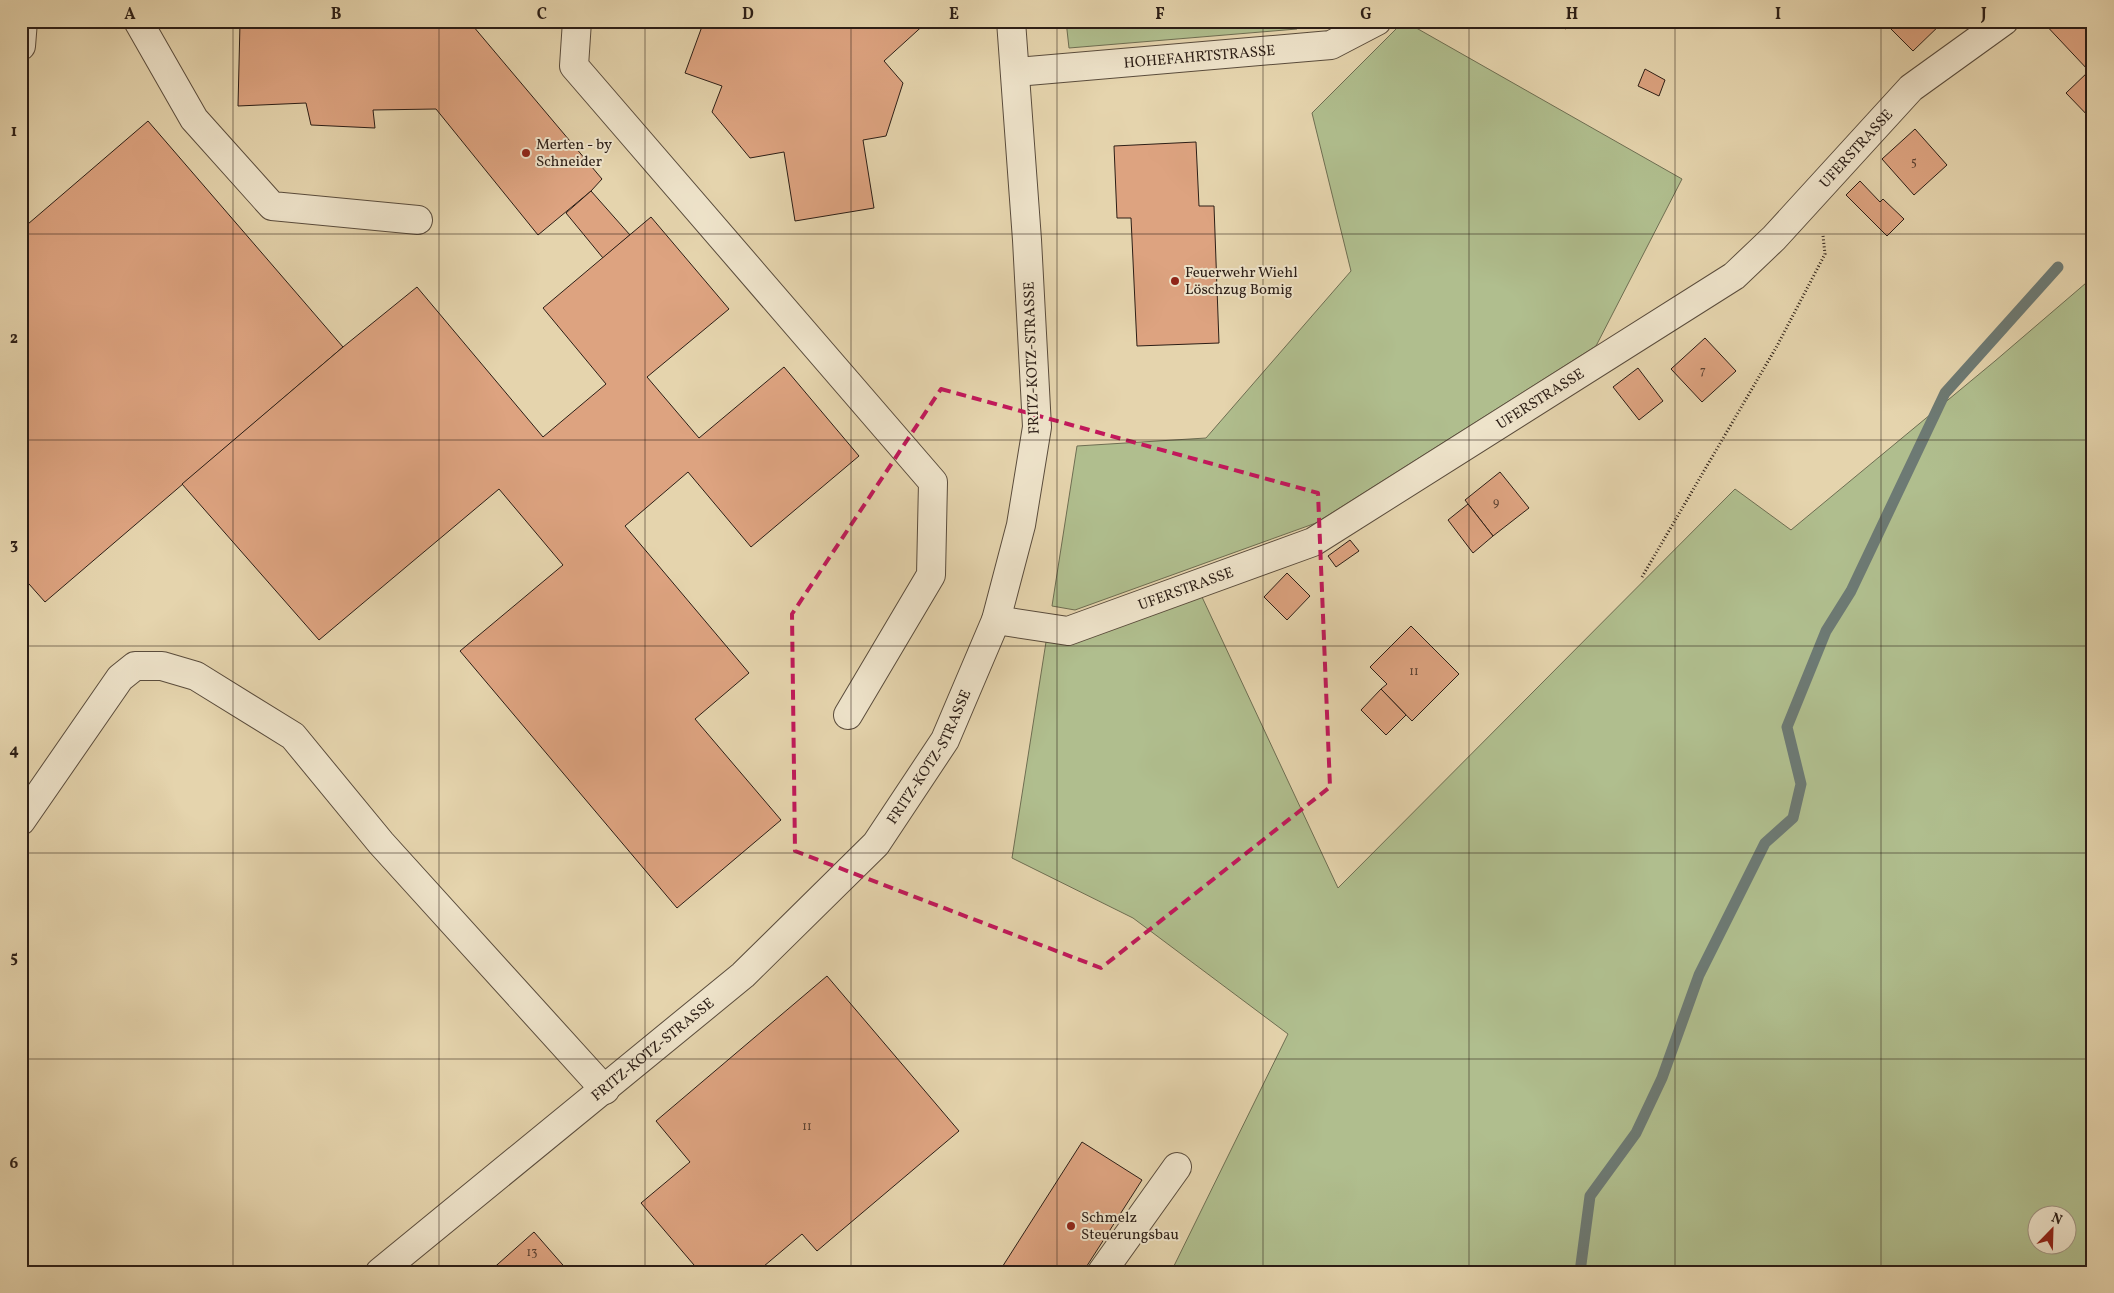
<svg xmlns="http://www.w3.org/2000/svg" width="2114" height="1293" font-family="Vollkorn,serif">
  <rect width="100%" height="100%" fill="#e5d4ad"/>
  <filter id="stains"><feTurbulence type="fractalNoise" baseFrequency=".004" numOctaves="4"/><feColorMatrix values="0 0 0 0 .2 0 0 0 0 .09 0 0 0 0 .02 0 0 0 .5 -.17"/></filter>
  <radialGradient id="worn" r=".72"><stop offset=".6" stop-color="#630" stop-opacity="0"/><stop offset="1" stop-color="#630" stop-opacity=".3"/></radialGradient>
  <g fill="#b0be8e" stroke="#6e6e52" fill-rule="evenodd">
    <path d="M1066 21H1297V29L1069 48Z"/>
    <path d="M1404 21 1682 179 1596 346 1316 523 1075 610 1052 606 1077 446 1206 438 1351 271 1312 113Z"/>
    <path d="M2093 277V1272H1171L1288 1034 1133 918 1012 858 1046 642 1202 597 1338 888 1735 489 1791 530 1995 361ZM2036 1216H2066V1246H2036Z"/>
  </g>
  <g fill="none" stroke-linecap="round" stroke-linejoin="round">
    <path stroke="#6d7a74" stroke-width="11" d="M1580 1272 1590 1196 1636 1133 1662 1078 1699 975 1765 843 1793 818 1801 784 1787 727 1826 631 1851 591 1945 393 2058 267"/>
  </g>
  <g fill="#dda380" stroke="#2c1e16">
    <path d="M704 21H763L772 25 773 21H928L884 61 903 83 886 136 863 140 874 208 795 221 784 152 750 158 712 112 722 86 685 73Z"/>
    <path d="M1551 21H1571L1566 29Z"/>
    <path d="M1779 21H1794L1786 29Z"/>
    <path d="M1883 21H1944L1913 51Z"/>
    <path d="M2042 21H2093V72L2091 74 2089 71Z"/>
    <path d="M240 23 473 26 602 179 591 191 538 235 436 109 373 110 375 128 311 125 306 103 238 106Z"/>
    <path d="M1645 69 1665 80 1659 96 1638 86Z"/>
    <path d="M2089 71 2091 74 2093 72V121L2066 93Z"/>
    <path d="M148 121 343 347 45 602 21 575V230Z"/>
    <path d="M1915 129 1947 165 1914 195 1882 159Z"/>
    <path d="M1196 142 1199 206H1214L1219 343 1137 346 1131 218H1117L1114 146Z"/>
    <path d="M1860 181 1880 202 1883 199 1904 219 1887 236 1846 195Z"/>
    <path d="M591 191 630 235 603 258 566 213Z"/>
    <path d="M651 217 729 309 647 377 699 438 784 367 859 456 751 547 688 472 625 526 749 673 695 719 781 820 677 908 460 651 563 565 499 489 319 640 182 484 343 347 417 287 543 437 606 384 543 308Z"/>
    <path d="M1705 338 1736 371 1702 402 1671 369Z"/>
    <path d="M1638 368 1663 401 1639 420 1613 387Z"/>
    <path d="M1500 472 1529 508 1493 536 1465 500Z"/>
    <path d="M1468 504 1493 536 1473 553 1448 520Z"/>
    <path d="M1350 540 1359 551 1336 567 1328 556Z"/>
    <path d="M1287 573 1310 596 1287 620 1264 597Z"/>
    <path d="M1411 626 1459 674 1412 721 1381 689 1387 684 1370 667Z"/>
    <path d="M1381 689 1406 715 1386 735 1361 710Z"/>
    <path d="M827 976 959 1131 817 1251 802 1234 757 1272H700L641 1203 690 1162 656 1121Z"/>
    <path d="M1082 1142 1142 1180 1083 1272H999Z"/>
    <path d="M534 1232 569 1272H489Z"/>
  </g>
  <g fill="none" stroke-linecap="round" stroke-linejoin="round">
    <defs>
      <g id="minor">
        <path d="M138 21 194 119 272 206 418 220"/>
        <path d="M577 21 574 66 933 482 931 575 848 715"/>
        <path d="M21 46 23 21"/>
        <path id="s1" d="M1016 72 1331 45 1377 21"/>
        <path id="s2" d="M996 620 1068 631 1313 542 1734 276 1774 238 1911 88 2004 21"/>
        <path d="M21 821 120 678 135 666H162L196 676 293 736 381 843 605 1090"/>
        <path id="s3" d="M380 1272 743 975 876 844 945 740 996 620 1021 525 1037 427 1027 240 1011 21"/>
        <path d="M1102 1272 1177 1167"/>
      </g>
    </defs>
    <use href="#minor" stroke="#5a4c3c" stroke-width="30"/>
    <path stroke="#2c1e16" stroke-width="3" stroke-dasharray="1 2.5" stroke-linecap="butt" d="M1642 577 1777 346 1825 254 1823 236"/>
    <use href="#minor" stroke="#eee3ca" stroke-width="28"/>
  </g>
  <path fill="none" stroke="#c2185b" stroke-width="4" stroke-dasharray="10 6" stroke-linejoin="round" d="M941 389 1318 493 1330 787 1101 968 795 851 792 614Z"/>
  <path fill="none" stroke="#2c1e16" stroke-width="1" stroke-opacity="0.55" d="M233 21V1272M439 21V1272M645 21V1272M851 21V1272M1057 21V1272M1263 21V1272M1469 21V1272M1675 21V1272M1881 21V1272M21 234H2093M21 440H2093M21 646H2093M21 853H2093M21 1059H2093"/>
  <g fill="#8f2418" stroke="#eee3ca" stroke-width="2">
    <circle cx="526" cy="153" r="5"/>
    <circle cx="1175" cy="281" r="5"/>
    <circle cx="1071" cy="1226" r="5"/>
  </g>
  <g text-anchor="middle" stroke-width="4" stroke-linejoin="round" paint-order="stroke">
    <g font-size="12" fill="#583f30">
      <text x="1914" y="166">5</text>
      <text x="1703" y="374">7</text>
      <text x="1496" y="506">9</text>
      <text x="1414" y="675">11</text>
      <text x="807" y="1130">11</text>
      <text x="532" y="1256">13</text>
    </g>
    <g font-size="15" fill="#2c1e16" stroke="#eee3ca">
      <text dy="5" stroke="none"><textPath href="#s1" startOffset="184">HOHEFAHRTSTRASSE</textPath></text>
      <text dy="5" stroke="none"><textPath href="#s2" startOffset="1008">UFERSTRASSE</textPath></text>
      <text transform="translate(1031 358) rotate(-92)" y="5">FRITZ-KOTZ-STRASSE</text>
      <text dy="5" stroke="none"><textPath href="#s2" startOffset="602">UFERSTRASSE</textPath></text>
      <text dy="5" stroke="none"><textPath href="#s2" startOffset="198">UFERSTRASSE</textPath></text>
      <text dy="5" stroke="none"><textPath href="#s3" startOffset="758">FRITZ-KOTZ-STRASSE</textPath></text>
      <text dy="5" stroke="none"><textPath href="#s3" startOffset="352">FRITZ-KOTZ-STRASSE</textPath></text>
    </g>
    <g font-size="15" fill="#2c1e16" stroke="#eee3ca" text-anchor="start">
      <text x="536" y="149">Merten - by<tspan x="536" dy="17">Schneider</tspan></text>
      <text x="1185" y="277">Feuerwehr Wiehl<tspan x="1185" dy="17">Löschzug Bomig</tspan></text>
      <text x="1081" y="1222">Schmelz<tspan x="1081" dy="17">Steuerungsbau</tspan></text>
    </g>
  </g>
  <rect width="2114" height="1293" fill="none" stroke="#e5d4ad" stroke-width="55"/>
  <g transform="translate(2052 1230) rotate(23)"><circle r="24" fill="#eee3ca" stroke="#a09482"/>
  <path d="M0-4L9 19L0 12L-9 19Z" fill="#8f2418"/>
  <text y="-8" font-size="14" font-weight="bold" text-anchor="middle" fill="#2c1e16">N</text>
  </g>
  <rect x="28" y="28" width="2058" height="1238" fill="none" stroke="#2c1e16" stroke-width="2"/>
  <g font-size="16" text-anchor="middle" font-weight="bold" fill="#2c1e16">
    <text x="130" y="19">A</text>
    <text x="336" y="19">B</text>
    <text x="542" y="19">C</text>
    <text x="748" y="19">D</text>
    <text x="954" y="19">E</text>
    <text x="1160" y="19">F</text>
    <text x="1366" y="19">G</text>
    <text x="1572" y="19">H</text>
    <text x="1778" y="19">I</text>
    <text x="1984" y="19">J</text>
    <text x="14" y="136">1</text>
    <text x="14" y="343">2</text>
    <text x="14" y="549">3</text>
    <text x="14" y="755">4</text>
    <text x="14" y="962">5</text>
    <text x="14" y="1168">6</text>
  </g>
  <rect width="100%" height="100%" filter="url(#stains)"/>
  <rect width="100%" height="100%" fill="url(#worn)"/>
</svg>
